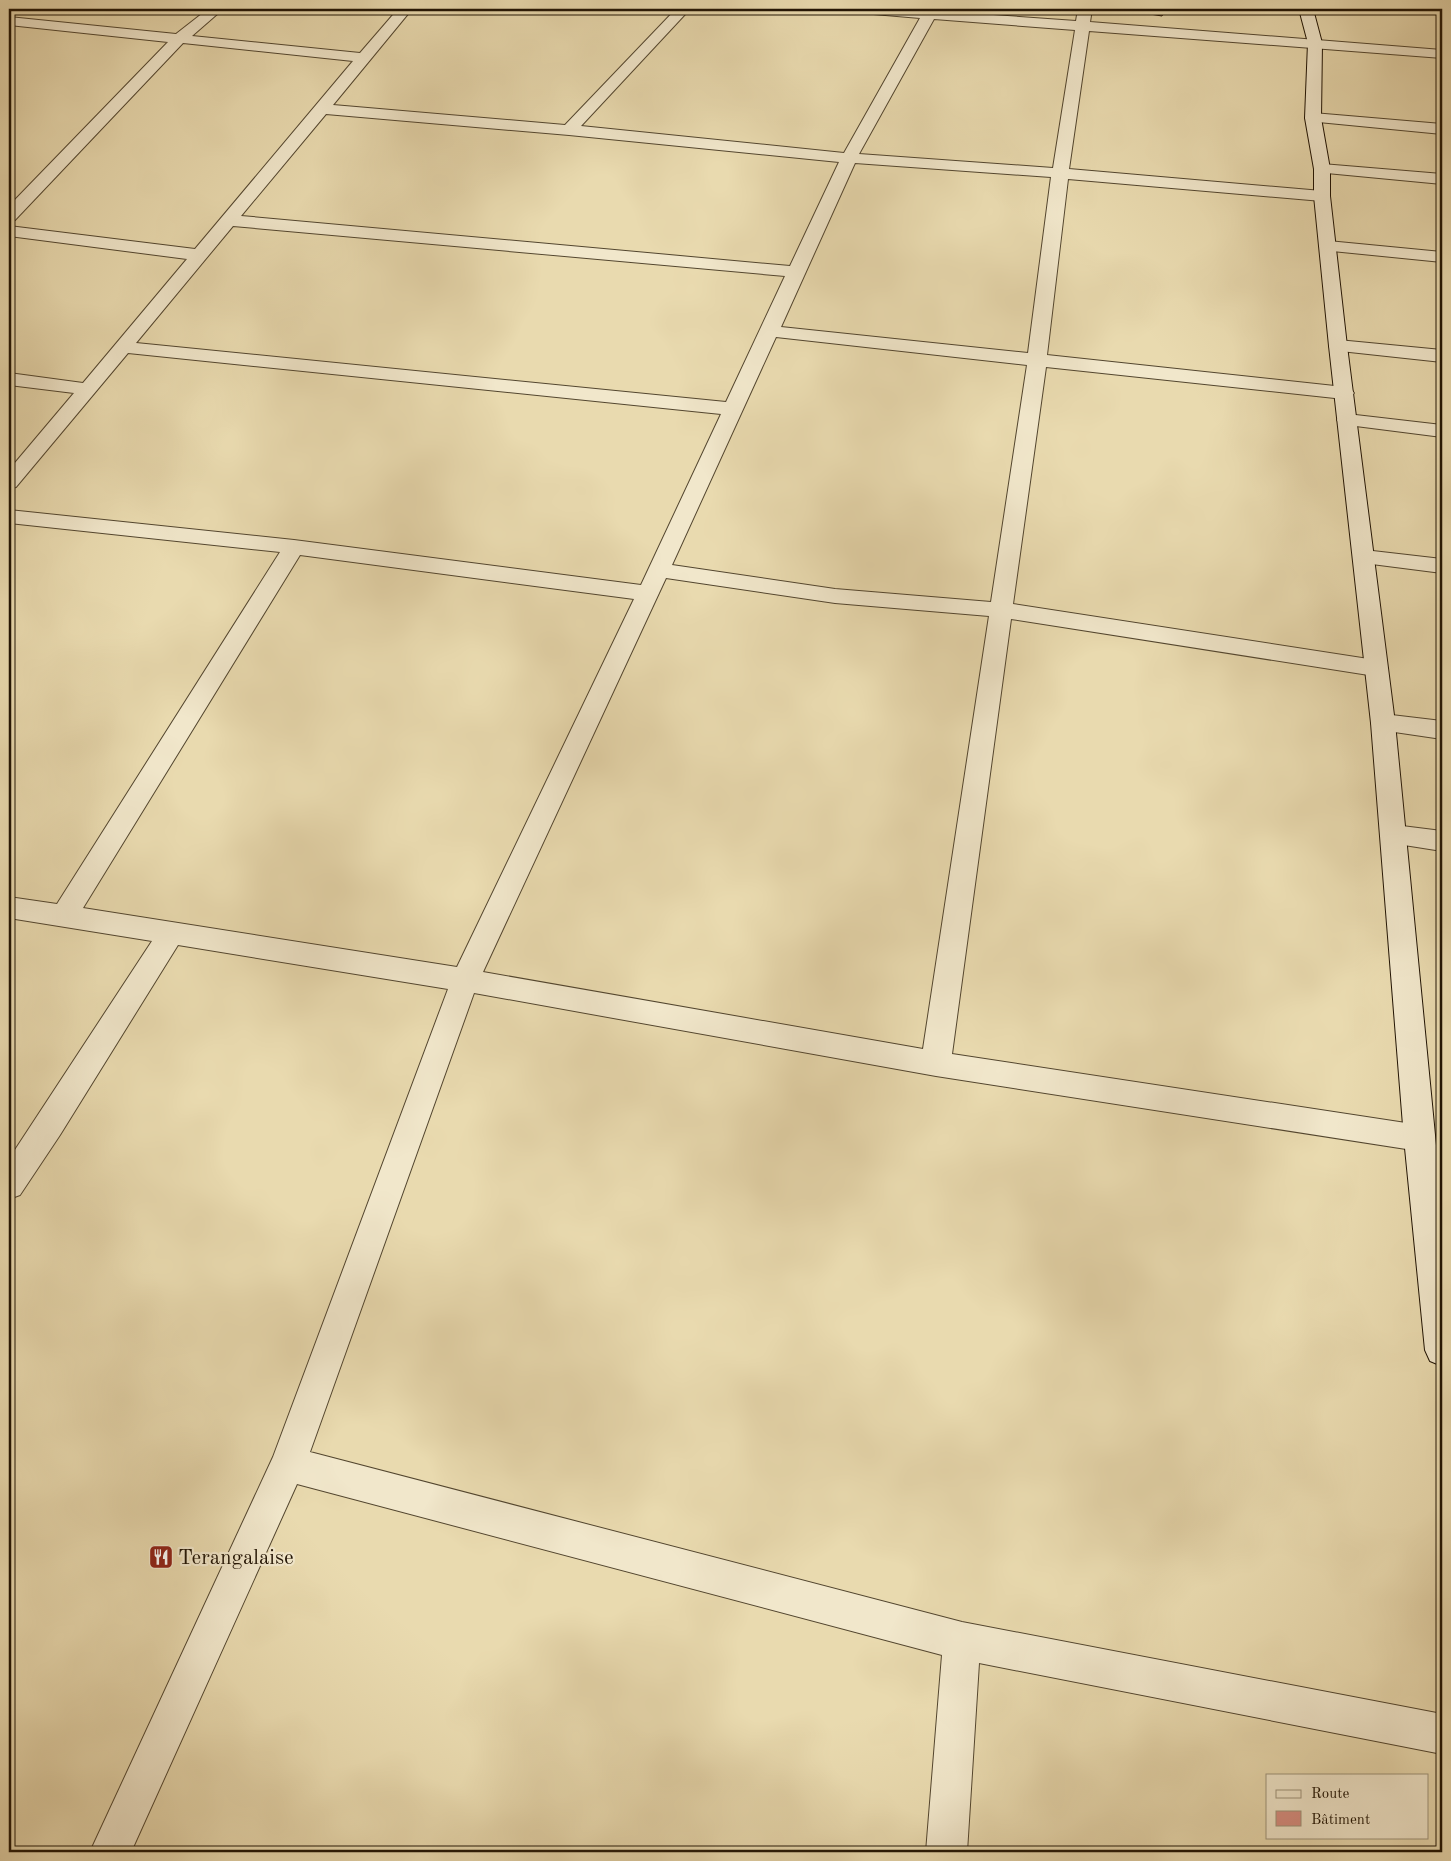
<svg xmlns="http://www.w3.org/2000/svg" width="1451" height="1861" font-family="'Old Standard TT',serif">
  <rect width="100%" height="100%" fill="#e9daaf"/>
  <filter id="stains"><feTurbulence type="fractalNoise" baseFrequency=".004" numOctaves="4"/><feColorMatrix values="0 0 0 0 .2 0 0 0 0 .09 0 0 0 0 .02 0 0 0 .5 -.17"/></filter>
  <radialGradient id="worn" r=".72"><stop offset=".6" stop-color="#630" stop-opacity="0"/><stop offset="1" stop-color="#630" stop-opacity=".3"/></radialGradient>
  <path fill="#d78e82" stroke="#211404" d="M1120 9H1180V12H1164L1162 16Z"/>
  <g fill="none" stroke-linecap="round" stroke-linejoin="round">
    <defs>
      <g id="minor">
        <path d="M208 9H223L192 36 360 53 398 9H412L333 105 565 125 676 9H690L581 126 844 153 920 18 862 13 857 12 855 9H938L937 11 1076 21 1078 9H1092L1090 22 1442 50V58L1089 31 1069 169 1322 191 1328 192 1330 196 1328 200 1322 201 1068 179 1047 355 1344 387 1351 389 1354 393 1351 397 1344 399 1046 367 1013 604 1375 660 1383 662 1387 668 1383 674 1375 676 1011 619 952 1054 1419 1125 1430 1129 1434 1138 1430 1147 1419 1151 936 1076 474 993 310 1452 962 1622 1442 1714V1754L979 1663 967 1852H926L942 1655 297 1484 131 1852H90L273 1457 448 989 178 945 60 1135 20 1195 9 1199V1159L152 941 9 918V897L57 904 280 552 9 523V510L294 540 641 585 721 414 128 353 16 487 9 489V470L74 393 9 385V373L83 383 187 259 9 236V226L195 249 353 61 183 43 15 220 9 221V206L168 42 9 25V17L176 34ZM934 19 1075 30 1053 168 859 154ZM326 114 569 135 839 162 790 266 241 216ZM855 163 1051 177 1028 353 781 327ZM233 226 785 276 726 402 136 343ZM776 337 1027 365 991 602 835 589 672 565ZM300 555 634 599 457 967 83 908ZM666 578 835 603 989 616 923 1049 483 972Z"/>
        <path d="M1313 113 1442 124V134L1308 121 1305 118 1308 115Z"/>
        <path d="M1322 164 1442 174V184L1316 172 1314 169 1316 166Z"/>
        <path d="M1328 241 1442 252V262L1322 250 1319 246 1322 242Z"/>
        <path d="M1338 340 1442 350V362L1331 350 1329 346 1331 342Z"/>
        <path d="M1347 414 1442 425V437L1340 424 1337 420 1340 416Z"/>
        <path d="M1364 550 1442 559V573L1356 562 1353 557 1356 552Z"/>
        <path d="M1383 714 1442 721V739L1374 729 1371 723 1374 717Z"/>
        <path d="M1394 825 1442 831V851L1385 842 1381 835 1385 828Z"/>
      </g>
      <path id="secondary" d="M1299 9H1313L1322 43 1321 118 1330 169V196L1347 346 1395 723 1442 1207V1366L1430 1361 1425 1350 1404 1138 1371 723 1329 346 1314 196V169L1305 118 1308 43Z"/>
    </defs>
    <use href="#minor" stroke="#53462f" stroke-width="2"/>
    <use href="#secondary" stroke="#211404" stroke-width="2"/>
    <use href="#minor" fill="#f1e7cb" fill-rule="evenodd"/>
    <use href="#secondary" fill="#f1e7cb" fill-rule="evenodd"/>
  </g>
  <defs>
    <symbol id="restaurant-square" viewBox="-11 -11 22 22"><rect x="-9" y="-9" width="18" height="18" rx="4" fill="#8f2418" stroke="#f1e7cb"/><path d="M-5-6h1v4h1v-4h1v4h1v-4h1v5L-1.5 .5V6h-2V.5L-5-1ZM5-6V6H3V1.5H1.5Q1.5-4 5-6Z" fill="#fff"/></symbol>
  </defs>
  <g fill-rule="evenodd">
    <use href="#restaurant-square" x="147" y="1543" width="28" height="28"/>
  </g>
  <g text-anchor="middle" stroke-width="4.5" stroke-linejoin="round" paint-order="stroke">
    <g font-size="21" fill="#211404" stroke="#f1e7cb" text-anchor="start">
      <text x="178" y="1564">Terangalaise</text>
    </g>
  </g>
  <rect width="1451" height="1861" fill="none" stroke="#e9daaf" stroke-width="30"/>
  <rect x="10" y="10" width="1431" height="1841" fill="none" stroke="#211404" stroke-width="2.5"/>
  <rect x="15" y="15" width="1421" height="1831" fill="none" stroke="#211404"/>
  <rect x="1266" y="1774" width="162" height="65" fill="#f1e7cb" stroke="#9e937b"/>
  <rect x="1276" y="1790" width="25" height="8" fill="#f1e7cb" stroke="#9e937b"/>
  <text x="1311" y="1798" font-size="15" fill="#211404">Route</text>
  <rect x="1276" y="1811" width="25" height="15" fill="#d78e82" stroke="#9e937b"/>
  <text x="1311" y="1824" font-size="15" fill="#211404">Bâtiment</text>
  <rect width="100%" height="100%" filter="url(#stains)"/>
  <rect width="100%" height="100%" fill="url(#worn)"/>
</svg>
